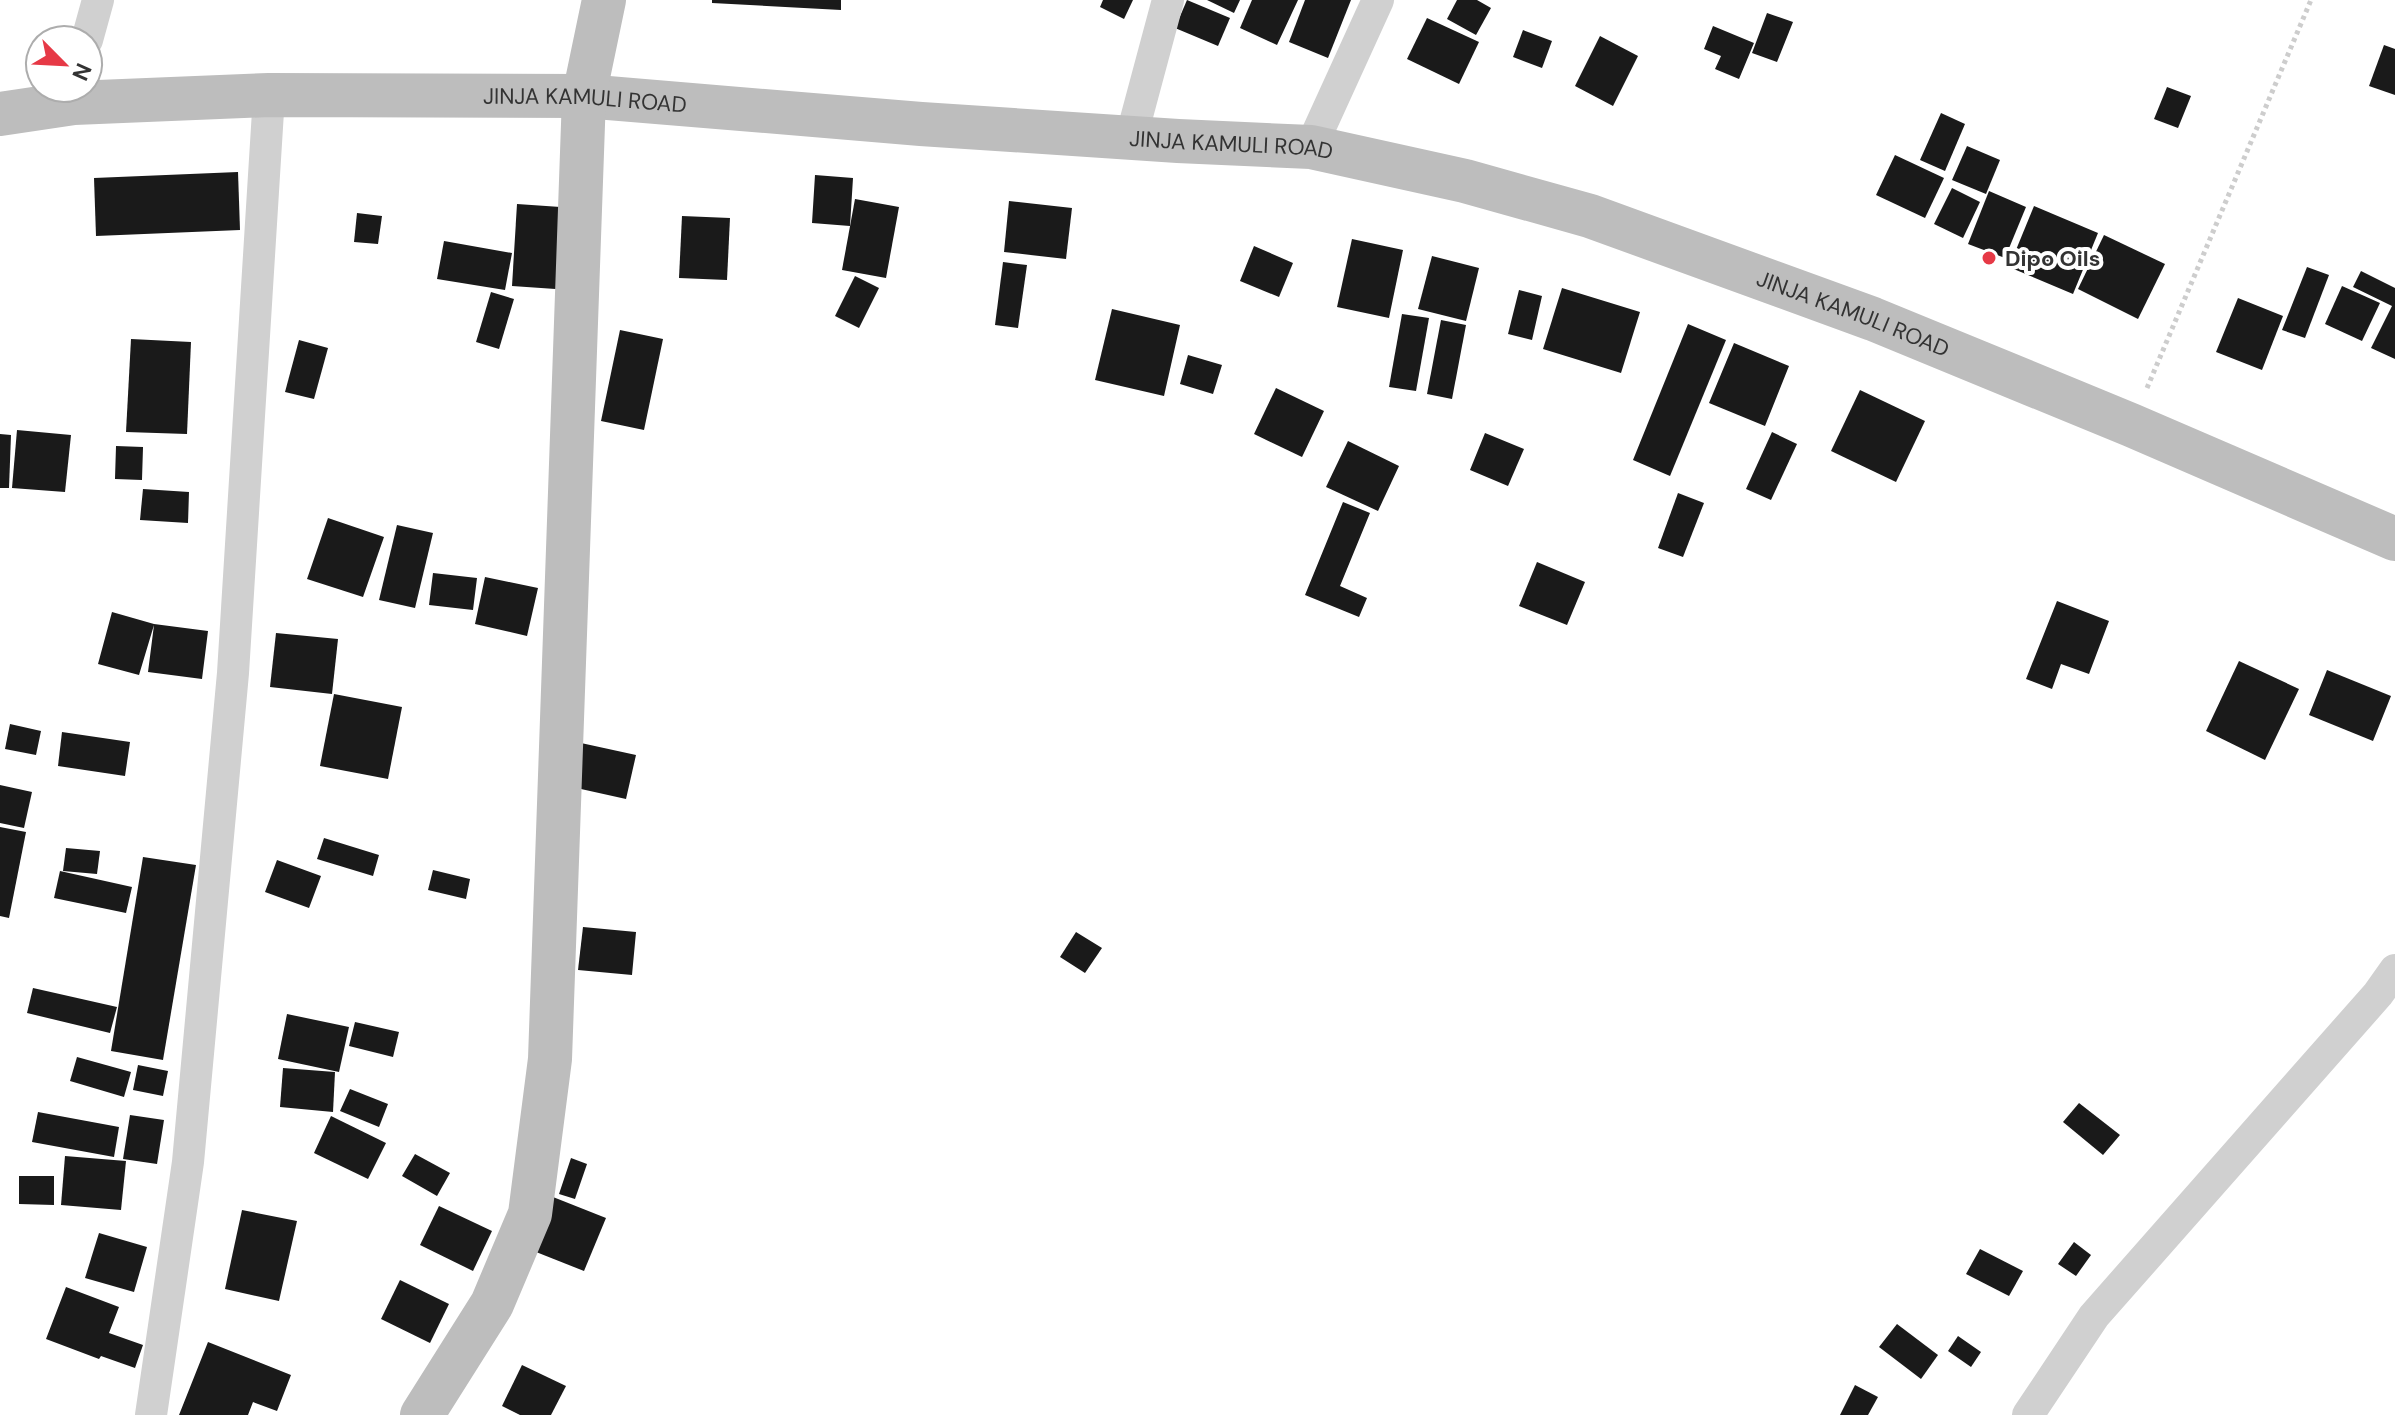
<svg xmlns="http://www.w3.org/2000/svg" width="2395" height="1415" font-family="'DM Sans',sans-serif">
  <rect width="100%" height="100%" fill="#fff"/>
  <g fill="#1a1a1a">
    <path d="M712 0H841V10L712 3Z"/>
    <path d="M1103 0H1133L1124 19 1100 7Z"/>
    <path d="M1187 0 1230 18 1218 46 1175 28Z"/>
    <path d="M1207 0H1240L1234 13Z"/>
    <path d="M1252 0H1298L1277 45 1240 28Z"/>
    <path d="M1305 0H1351L1328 58 1289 42Z"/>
    <path d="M1457 0H1477L1491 8 1476 35 1447 19Z"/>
    <path d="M1767 13 1793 22 1777 62 1752 53Z"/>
    <path d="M1427 18 1479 42 1459 84 1407 59Z"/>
    <path d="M1713 26 1754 43 1739 79 1715 69 1721 56 1704 49Z"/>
    <path d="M1523 30 1552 41 1542 68 1513 57Z"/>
    <path d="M1600 36 1638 56 1613 106 1575 86Z"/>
    <path d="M2384 45 2395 49V95L2369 86Z"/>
    <path d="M2167 87 2191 96 2178 128 2154 119Z"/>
    <path d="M1941 113 1965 124 1945 171 1920 160Z"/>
    <path d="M1967 146 2000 160 1986 194 1952 180Z"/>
    <path d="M1895 155 1944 178 1925 218 1876 195Z"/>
    <path d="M238 172 240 230 96 236 94 178Z"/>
    <path d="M815 175 853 178 850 226 812 223Z"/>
    <path d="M1952 188 1980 202 1963 238 1934 224Z"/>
    <path d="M1989 191 2026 207 2005 258 1968 244Z"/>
    <path d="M855 199 899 207 886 278 842 270Z"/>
    <path d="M1009 201 1072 208 1066 259 1004 252Z"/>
    <path d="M517 204 575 208 570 290 512 286Z"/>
    <path d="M2034 206 2098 233 2073 294 2009 267Z"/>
    <path d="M357 213 382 216 378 244 354 242Z"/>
    <path d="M682 216 730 218 727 280 679 278Z"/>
    <path d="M2104 235 2165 264 2138 319 2078 289Z"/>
    <path d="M1352 239 1403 250 1389 318 1337 307Z"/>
    <path d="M444 241 512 253 505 290 437 279Z"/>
    <path d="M1254 246 1293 263 1279 297 1240 281Z"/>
    <path d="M1432 256 1479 268 1466 321 1418 309Z"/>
    <path d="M1003 262 1027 265 1018 328 995 325Z"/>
    <path d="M2307 267 2329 275 2305 338 2282 330Z"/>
    <path d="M2361 271 2395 288V359L2371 348 2392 306 2353 287Z"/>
    <path d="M855 276 879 288 859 328 835 316Z"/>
    <path d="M2342 286 2380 303 2362 341 2325 324Z"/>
    <path d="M1562 288 1640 312 1621 373 1543 349Z"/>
    <path d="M1519 290 1542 296 1532 340 1508 334Z"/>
    <path d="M491 292 514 299 499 349 476 342Z"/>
    <path d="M2238 298 2283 316 2262 370 2216 352Z"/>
    <path d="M1112 309 1180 325 1164 396 1095 380Z"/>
    <path d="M1402 314 1429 318 1416 391 1389 387Z"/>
    <path d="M1441 320 1466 325 1452 399 1427 394Z"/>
    <path d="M1688 324 1726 340 1670 476 1633 460Z"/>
    <path d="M620 330 663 339 644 430 601 421Z"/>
    <path d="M131 339 191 342 187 434 126 432Z"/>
    <path d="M299 340 328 348 314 399 285 392Z"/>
    <path d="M1734 343 1789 366 1765 426 1709 403Z"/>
    <path d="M1188 355 1222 365 1213 394 1180 384Z"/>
    <path d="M1276 388 1324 411 1302 457 1254 434Z"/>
    <path d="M1860 390 1925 421 1896 482 1831 451Z"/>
    <path d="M17 430 71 435 65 492 12 488Z"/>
    <path d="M1772 432 1797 444 1771 500 1746 489Z"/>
    <path d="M1485 433 1524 449 1508 486 1470 470Z"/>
    <path d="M0 434 11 435 9 488H0Z"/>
    <path d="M1348 441 1399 466 1378 511 1326 487Z"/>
    <path d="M116 446 143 447 142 480 115 479Z"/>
    <path d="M143 489 189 492 188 523 140 520Z"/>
    <path d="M1678 493 1704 503 1683 557 1658 548Z"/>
    <path d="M1343 502 1370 513 1340 586 1367 598 1359 617 1305 595Z"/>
    <path d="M328 518 384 537 363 597 307 579Z"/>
    <path d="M397 525 433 533 415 608 379 600Z"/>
    <path d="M1537 562 1585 582 1567 625 1519 606Z"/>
    <path d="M433 573 477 578 473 610 429 605Z"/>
    <path d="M485 577 538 588 527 636 475 624Z"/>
    <path d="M2057 601 2109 621 2089 674 2061 664 2052 689 2026 679Z"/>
    <path d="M112 612 154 624 208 631 202 679 148 672 154 625 139 675 98 664Z"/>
    <path d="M276 633 338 639 332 694 270 687Z"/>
    <path d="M2239 661 2299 689 2265 760 2206 731Z"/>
    <path d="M2327 670 2391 696 2373 741 2309 715Z"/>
    <path d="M334 694 402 707 388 779 320 766Z"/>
    <path d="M10 724 41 731 36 755 5 749Z"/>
    <path d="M62 732 130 742 125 776 58 766Z"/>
    <path d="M581 743 636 755 626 799 572 787Z"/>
    <path d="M0 785 32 792 24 828 0 823Z"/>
    <path d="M0 827 26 832 9 918 0 916Z"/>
    <path d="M324 838 379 855 373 876 317 859Z"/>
    <path d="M66 848 100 851 97 874 63 871Z"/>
    <path d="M143 857 196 865 163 1060 111 1051Z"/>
    <path d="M277 860 321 876 309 908 265 892Z"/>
    <path d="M433 870 470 879 466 899 428 890Z"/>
    <path d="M60 871 132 887 126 913 54 898Z"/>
    <path d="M583 927 636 932 632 975 578 970Z"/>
    <path d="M1076 932 1102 948 1085 973 1060 957Z"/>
    <path d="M33 988 117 1007 110 1033 27 1013Z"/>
    <path d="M287 1014 349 1027 339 1072 278 1059Z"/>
    <path d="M355 1022 399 1032 393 1057 349 1046Z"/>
    <path d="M77 1057 131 1072 124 1097 70 1081Z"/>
    <path d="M138 1065 168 1071 163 1096 133 1090Z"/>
    <path d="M283 1068 335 1072 333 1112 280 1107Z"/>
    <path d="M350 1089 388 1104 379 1127 340 1111Z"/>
    <path d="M2079 1103 2120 1135 2103 1155 2063 1122Z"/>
    <path d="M38 1112 119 1127 114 1157 32 1142Z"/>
    <path d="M130 1115 164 1120 157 1164 123 1159Z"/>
    <path d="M331 1116 386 1143 368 1179 314 1153Z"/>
    <path d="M415 1154 450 1173 437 1196 402 1176Z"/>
    <path d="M65 1156 126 1161 121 1210 61 1205Z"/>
    <path d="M571 1158 587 1164 575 1199 559 1194Z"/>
    <path d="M19 1176H54V1205L19 1204Z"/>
    <path d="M553 1197 606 1218 584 1271 531 1250Z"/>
    <path d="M439 1206 492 1231 473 1271 420 1245Z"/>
    <path d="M242 1210 297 1221 279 1301 225 1289Z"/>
    <path d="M99 1233 147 1247 134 1292 85 1278Z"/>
    <path d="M2074 1242 2091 1255 2076 1276 2058 1264Z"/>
    <path d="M1980 1249 2023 1271 2009 1296 1966 1274Z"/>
    <path d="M400 1280 449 1304 430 1343 381 1319Z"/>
    <path d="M66 1287 119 1307 109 1333 143 1345 135 1368 101 1356 99 1359 46 1339Z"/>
    <path d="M1897 1324 1938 1355 1921 1379 1879 1347Z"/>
    <path d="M1958 1336 1981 1352 1971 1367 1948 1351Z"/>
    <path d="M208 1342 291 1375 277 1411 253 1402 248 1415H179Z"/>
    <path d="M522 1365 566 1386 551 1415H520L502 1406Z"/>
    <path d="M1855 1385 1878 1397 1868 1415H1840Z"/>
  </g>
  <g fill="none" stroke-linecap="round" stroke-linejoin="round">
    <path stroke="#cdcdcd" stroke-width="5" stroke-dasharray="4 4" stroke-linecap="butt" d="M2147 388 2311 0"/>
    <g stroke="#d0d0d0" stroke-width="32">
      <path d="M87 40 98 0"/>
      <path d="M1131 138 1168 0"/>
      <path d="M1311 147 1378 0"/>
      <path d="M151 1415 188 1162 233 673 269 95"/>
      <path d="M2028 1415 2094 1316 2378 994 2395 970"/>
    </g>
    <g stroke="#bdbdbd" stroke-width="44">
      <path id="s1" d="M0 114 74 103 269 95 584 96 921 124 1178 141 1311 147 1465 181 1590 216 1873 319 2131 425 2395 539"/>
      <path d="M422 1415 492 1304 530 1214 550 1059 584 96 604 0"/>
    </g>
  </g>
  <circle fill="#e63946" stroke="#fff" stroke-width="3" cx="1989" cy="258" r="8"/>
  <g text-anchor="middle" stroke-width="8" stroke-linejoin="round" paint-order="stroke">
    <g font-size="22" fill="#333" stroke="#fff">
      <text dy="8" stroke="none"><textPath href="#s1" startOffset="586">JINJA KAMULI ROAD</textPath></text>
      <text dy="8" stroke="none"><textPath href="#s1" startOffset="1234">JINJA KAMULI ROAD</textPath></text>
      <text dy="8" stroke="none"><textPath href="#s1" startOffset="1882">JINJA KAMULI ROAD</textPath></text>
    </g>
    <g font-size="22" font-weight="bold" fill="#333" stroke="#fff" text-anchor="start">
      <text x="2005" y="266">Dipo Oils</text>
    </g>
  </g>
  <g transform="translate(64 64) rotate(114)"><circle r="38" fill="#ffffff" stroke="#adadad" stroke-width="2"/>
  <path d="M0-6L14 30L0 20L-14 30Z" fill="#e63946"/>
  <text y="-12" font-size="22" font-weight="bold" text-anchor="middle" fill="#333333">N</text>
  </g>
</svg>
